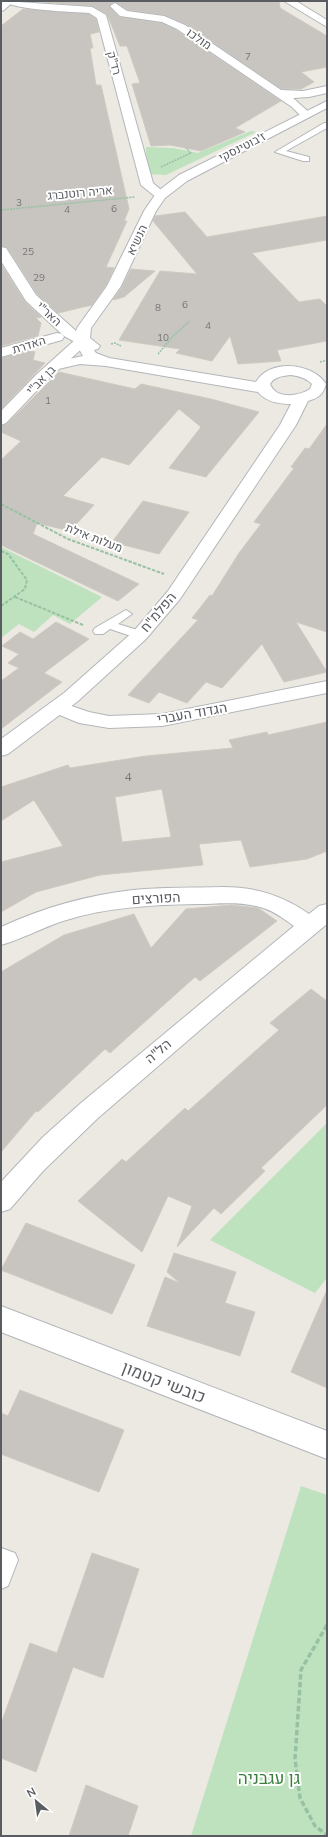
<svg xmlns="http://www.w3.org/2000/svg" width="328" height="1837" font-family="Mulish,Heebo,sans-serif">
  <rect width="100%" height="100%" fill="#ebe9e1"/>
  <g fill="#bee2be">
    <path d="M251 131 256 132 166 175 147 174 146 147 173 148 198 153Z"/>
    <path d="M1 547 102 597 70 624 53 615 34 632 19 624 1 638Z"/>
    <path d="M327 1123V1278L315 1293 210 1240Z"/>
    <path d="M301 1486 327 1495V1836H191Z"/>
  </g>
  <g fill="#c8c5c0" stroke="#cfcac0" fill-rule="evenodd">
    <path d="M33 1H279L280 8 327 36V67L301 72 314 82 301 89H281L186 24 164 15 128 10 114 2 109 6 119 17 162 23 176 30 281 101 235 128 245 132 201 151 170 145 151 146 132 84 140 83 127 46H120L107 14 92 6Z"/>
    <path d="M23 9 89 14 96 19 99 32 90 34 93 48H90L96 85H101L129 209 124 221H127L106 267 114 268 106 285 92 305 58 313 37 294 7 247 1 246V26Z"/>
    <path d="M185 212 207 237 327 216V240L252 253 299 302 320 299 327 306V341L277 350 281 361 238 364 230 336 212 361 176 353 180 349 119 340 160 271 197 274 153 221 155 216Z"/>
    <path d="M1 264 25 302 41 317 36 318 41 323 38 336 1 346Z"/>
    <path d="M131 269 155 271 124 297 113 300 122 287Z"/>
    <path d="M30 351 35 352 33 360 45 363 1 409V358Z"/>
    <path d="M59 372 135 389 141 384 211 399 259 412 206 477 169 468 201 427 179 409 129 465 102 457 63 496 94 505 70 531 37 523 33 534 139 584 118 601 1 545V460L21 441 1 432V426L7 424Z"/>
    <path d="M327 424V632L296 622 327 672 284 682 262 644 222 688 206 682 187 703 159 692 149 703 128 695 198 620 192 618 210 595 212 596 239 553 261 524 254 522 294 468 291 467 305 448 309 449Z"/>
    <path d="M143 501 189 512 159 554 112 542Z"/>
    <path d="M56 622 89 639 44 673 62 682 1 729V681L19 668 8 663 19 654 2 646 20 632 33 639Z"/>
    <path d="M327 722V851L307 859 250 867 241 840 199 844 203 865 100 875 36 892 1 912V862L63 846 34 800 1 821V787L68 765 70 768 146 756 233 748 229 740 267 732 268 735ZM162 789 171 837 122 842 115 797Z"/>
    <path d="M231 905 258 908 277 921 200 981 195 977 110 1053 105 1049 38 1112 36 1111 1 1152V972L64 935 134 914 151 948 186 909Z"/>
    <path d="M311 989 327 1001V1105L261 1168 265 1171 221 1214 214 1208 177 1247 192 1206 168 1196 142 1252 78 1201 122 1159 126 1162 185 1108 188 1111 279 1030 270 1023Z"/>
    <path d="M26 1223 135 1265 112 1314 1 1270Z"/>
    <path d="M174 1253 236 1272 225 1303 255 1312 240 1356 147 1326 165 1277 180 1283 167 1272Z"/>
    <path d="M327 1290V1388L291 1372Z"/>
    <path d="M20 1390 124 1430 99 1492 1 1454V1413L8 1416Z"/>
    <path d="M92 1553 139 1569 103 1678 73 1667 36 1772 1 1758V1724L30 1643 57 1653Z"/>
    <path d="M86 1785 138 1806 128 1836H69Z"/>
  </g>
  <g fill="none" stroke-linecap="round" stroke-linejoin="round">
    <defs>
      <g id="service">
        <path d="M324 123H327V128L286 151 309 157V161H303L275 152Z"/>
        <path d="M126 610 132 614 118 624 144 632 146 635 144 638 140 639 110 629 103 634H95L93 631 95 628Z"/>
        <path d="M1 1548 15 1553 18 1560 8 1586 1 1589Z"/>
      </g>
      <g id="minor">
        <path d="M4 1 92 7 106 15 153 183 167 195 165 198H157L141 185 97 18 89 13C75 12 12 10 4 1Z"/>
        <path d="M284 1H296L327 20V27Z"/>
        <path d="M115 3 127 11 164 16 185 25 281 90 303 91 327 86V93L309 97 293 98 312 115 306 118 302 117 292 107 177 29 162 22 120 16 110 6Z"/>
        <path d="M57 333 62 334 64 337 62 340 1 357V348Z"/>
        <path d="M82 337 87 338 89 341 87 344 46 381 6 423 1 425V411L36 375 77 338Z"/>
        <path d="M327 681V693L162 726 109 728 79 723 50 711 47 707 50 703 57 701 89 712 109 716 162 714Z"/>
        <path d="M222 887C255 887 282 895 309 914L319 906 327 904V924L222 1011 98 1118 43 1171 10 1209 1 1212V1182L43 1137 81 1103 294 926C284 919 273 910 260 907 239 901 217 904 196 904 151 905 107 907 63 921 42 928 22 939 1 945V927C42 908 88 895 133 890 163 887 193 888 222 887Z"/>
      </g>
      <g id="tertiary">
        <path d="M3 1H14L4 10 1 11V3Z"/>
        <path d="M327 101V108L187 181 165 198 156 211 121 286 91 328 90 338 100 346 98 349 94 350 96 353 109 358 256 382C270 358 313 363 326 384 323 395 318 398 308 401L296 425 180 599 146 639 78 701 8 754 1 756V739L64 693 134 631 168 591 280 425 291 404C279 404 266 402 258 392L106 366 80 364 54 370 49 369 47 366 49 363 83 356 75 342 64 336 26 301 1 261V247L6 248 36 295 76 331 77 328 107 286 144 211 157 192 179 175ZM291 375C299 376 306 378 312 384L310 389C299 396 276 400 270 384 275 376 283 376 291 375Z"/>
        <path d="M1 1306 327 1431V1459L1 1332Z"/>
      </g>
    </defs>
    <use href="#service" stroke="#b3b6ba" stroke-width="2"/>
    <use href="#minor" stroke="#b3b6ba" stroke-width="2"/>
    <use href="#tertiary" stroke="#b3b6ba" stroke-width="2"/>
    <g stroke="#98c1a4" stroke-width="1.5" stroke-dasharray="2 1" stroke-linecap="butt">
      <path d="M161 167 191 153 186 148"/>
      <path d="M1 210 135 197"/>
      <path d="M111 344 115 343 121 346"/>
      <path d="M158 354 175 334 190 321"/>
      <path d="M320 362 327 360"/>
    </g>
    <g stroke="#98c1a4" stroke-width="2" stroke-dasharray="3.5 1.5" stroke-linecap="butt">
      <path d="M1 504 68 539 164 574"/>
      <path d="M1 551 8 554 27 580 25 589 1 606"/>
      <path d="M15 597 83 625"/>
    </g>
    <path stroke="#98c1a4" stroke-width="3.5" stroke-dasharray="5.5 2.5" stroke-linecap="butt" d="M327 1625 301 1670 295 1759 300 1798 315 1826 327 1835"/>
    <use href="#service" fill="#fff" fill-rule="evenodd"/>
    <use href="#minor" fill="#fff" fill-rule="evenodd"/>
    <use href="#tertiary" fill="#fff" fill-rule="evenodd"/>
  </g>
  <g text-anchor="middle" stroke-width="4" stroke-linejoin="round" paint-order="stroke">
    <g font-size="10" fill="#757679">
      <text x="248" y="60">7</text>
      <text x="19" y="206">3</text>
      <text x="114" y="212">6</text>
      <text x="67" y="213">4</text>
      <text x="28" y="255">25</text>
      <text x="39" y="281">29</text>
      <text x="185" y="308">6</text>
      <text x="158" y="311">8</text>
      <text x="208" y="329">4</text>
      <text x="163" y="341">10</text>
      <text x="48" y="404">1</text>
    </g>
    <g font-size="12" fill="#595c61" stroke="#fff">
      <text transform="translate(199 39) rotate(35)" y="4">מולכו</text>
      <text transform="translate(114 63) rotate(75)" y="4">רד"ק</text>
      <text transform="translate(242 147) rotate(-27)" y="4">ז'בוטינסקי</text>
      <text transform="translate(80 193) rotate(-5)" y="4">אריה רוטנברג</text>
      <text transform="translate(137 240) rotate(-65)" y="4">הנשיא</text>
      <text transform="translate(49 314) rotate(43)" y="4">האר"י</text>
      <text transform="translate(29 345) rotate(-17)" y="4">האדרת</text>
      <text transform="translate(41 380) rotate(-45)" y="4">בן אב"י</text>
      <text transform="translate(94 538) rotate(21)" y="4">מעלות אילת</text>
    </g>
    <g font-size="12" fill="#757679">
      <text x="128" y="781">4</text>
    </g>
    <g font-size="14" fill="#595c61" stroke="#fff">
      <text transform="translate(158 612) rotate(-50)" y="5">הפלמ"ח</text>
      <text transform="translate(192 713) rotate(-10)" y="5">הגדוד העברי</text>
      <text transform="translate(156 898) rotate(-3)" y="5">הפורצים</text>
      <text transform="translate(158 1051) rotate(-40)" y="5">הל"ה</text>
    </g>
    <g font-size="17" fill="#595c61" stroke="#fff">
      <text transform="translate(164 1382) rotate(21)" y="6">כובשי קטמון</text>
    </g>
    <g font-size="17" fill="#3a7f3d" stroke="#fff">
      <text x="269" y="1784">גן עגבניה</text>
    </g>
  </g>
  <rect width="328" height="1837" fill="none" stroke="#595c61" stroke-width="4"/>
  <g transform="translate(36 1801) rotate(331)" stroke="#ffffff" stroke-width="3" paint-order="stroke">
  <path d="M0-3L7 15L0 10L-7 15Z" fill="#595c61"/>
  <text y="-6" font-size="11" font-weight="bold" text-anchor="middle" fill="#595c61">N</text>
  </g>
</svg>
